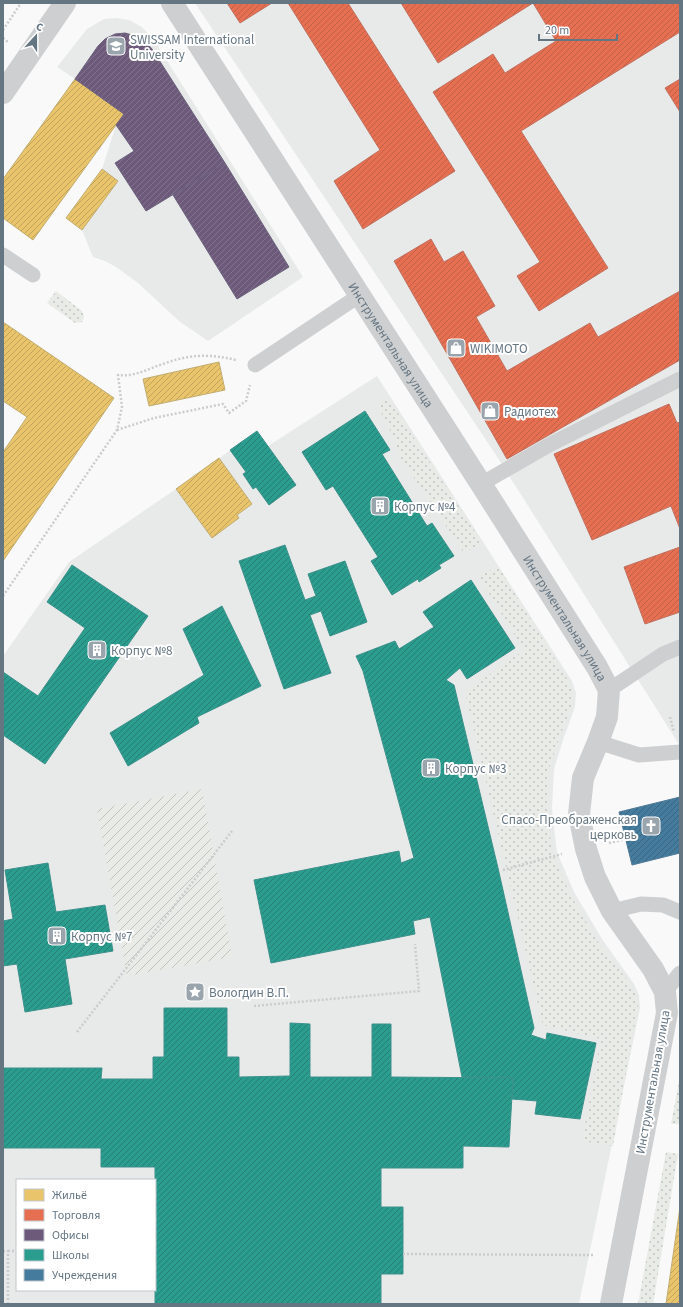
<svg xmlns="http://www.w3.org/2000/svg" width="683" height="1307" font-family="'Source Sans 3',sans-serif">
  <defs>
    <pattern id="grass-dots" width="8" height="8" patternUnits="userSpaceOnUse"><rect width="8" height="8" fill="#e8ebe6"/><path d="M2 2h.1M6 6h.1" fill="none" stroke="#c0c3c0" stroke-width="1.8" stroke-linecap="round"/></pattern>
    <pattern id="garden-furrows" width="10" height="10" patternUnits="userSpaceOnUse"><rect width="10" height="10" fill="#e8ebe6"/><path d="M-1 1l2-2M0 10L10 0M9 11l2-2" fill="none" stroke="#c0c3c0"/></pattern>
    <pattern id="homes-hatch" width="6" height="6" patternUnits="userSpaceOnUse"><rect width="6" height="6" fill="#e9c46a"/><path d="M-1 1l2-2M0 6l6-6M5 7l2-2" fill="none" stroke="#c0a45d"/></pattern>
    <pattern id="shops-hatch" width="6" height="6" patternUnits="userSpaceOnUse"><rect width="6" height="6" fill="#e76f51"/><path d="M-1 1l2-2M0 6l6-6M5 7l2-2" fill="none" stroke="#bf6049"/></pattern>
    <pattern id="offices-hatch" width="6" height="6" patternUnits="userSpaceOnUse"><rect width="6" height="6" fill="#6d597a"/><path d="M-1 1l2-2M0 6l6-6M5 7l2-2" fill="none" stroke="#81728d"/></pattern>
    <pattern id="schools-hatch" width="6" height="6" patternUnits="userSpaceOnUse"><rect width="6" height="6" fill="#2a9d8f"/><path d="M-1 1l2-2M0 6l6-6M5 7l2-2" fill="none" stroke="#277e75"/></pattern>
    <pattern id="public-hatch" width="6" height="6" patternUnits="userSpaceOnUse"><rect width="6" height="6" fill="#457b9d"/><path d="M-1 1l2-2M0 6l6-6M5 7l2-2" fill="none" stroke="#3b6580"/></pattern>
  </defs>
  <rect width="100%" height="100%" fill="#f9f9f9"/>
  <g fill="#e8e9e9" fill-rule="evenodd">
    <path d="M195 3H680V746L494 452Z"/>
    <path d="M117 18 129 20 142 27 154 40 303 277 208 341 179 321 138 283 116 267 105 261 93 257 82 230 118 181 102 169 116 125 75 79 57 67 87 29 104 19Z"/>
    <path d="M377 376 572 681 576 693 575 707 564 737 554 769 552 809 557 852 574 892 602 939 634 984 639 995 640 1008 579 1304H3V656L69 562 176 489 257 431 268 446ZM17 1180H155V1290H17Z"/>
  </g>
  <g fill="url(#grass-dots)">
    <path d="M56 291 82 311 84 317 82 322 75 323 47 303Z"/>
    <path d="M388 398 482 542 464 553 401 458 394 438 377 404Z"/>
    <path d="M498 566 569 682 572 693V706L560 736 549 769 547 809 552 853 570 894 598 942 631 985 636 996 638 1006 613 1146 582 1141 601 1039 543 1025 465 692 524 650 479 577Z"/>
    <path d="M680 1076V1124H671Z"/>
    <path d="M666 1152 678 1154 653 1304H638Z"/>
  </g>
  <path fill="url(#garden-furrows)" d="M202 789 232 957 127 976 97 809Z"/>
  <g fill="url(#homes-hatch)" stroke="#c1ad72">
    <path d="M75 79 124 114 33 240 3 218V179Z"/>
    <path d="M102 169 118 181 82 230 66 218Z"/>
    <path d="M3 322 114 398 3 561V452L27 417 3 401Z"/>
    <path d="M219 362 225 390 149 406 143 379Z"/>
    <path d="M219 458 252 504 237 515 239 518 212 538 176 489Z"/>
    <path d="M680 1207V1304H666Z"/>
  </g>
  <g fill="url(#shops-hatch)" stroke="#c07160">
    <path d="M227 3H272L240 23Z"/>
    <path d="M288 3H348L455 171 363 229 334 181 380 150Z"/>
    <path d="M401 3H680V32L521 131 608 268 539 311 517 276 540 262 433 92 493 54 505 73 556 41 533 3 438 63Z"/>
    <path d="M680 79V112L665 88Z"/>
    <path d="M431 239 444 262 463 251 495 306 476 317 507 371 590 323 598 337 680 291V360L507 459 394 261Z"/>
    <path d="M669 404 677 423 680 422V529L671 506 592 540 554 454Z"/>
    <path d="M680 547V612L645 624 624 567Z"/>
  </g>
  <g fill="url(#offices-hatch)" stroke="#6b627d">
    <path d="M125 33 136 36 145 41 152 49 225 163 146 211 115 163 134 151 116 125 124 114 75 79 98 46 105 39 115 34Z"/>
    <path d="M225 163 289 267 237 299 173 195Z"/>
  </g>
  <g fill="url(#schools-hatch)" stroke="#3c918b">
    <path d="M365 411 390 450 382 454 427 526 432 523 454 556 439 565 441 568 419 582 418 579 392 595 371 561 378 557 333 486 326 490 302 452Z"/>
    <path d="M257 431 296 485 269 505 256 487 253 489 243 474 246 472 230 450Z"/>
    <path d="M285 545 305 600 316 596 308 574 345 561 367 622 330 636 321 611 310 615 331 673 284 689 239 561Z"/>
    <path d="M72 565 148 616 45 764 3 735V672L38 696 85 628 47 602Z"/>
    <path d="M471 580 515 648 467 679 460 668 446 680 454 685 498 868 534 1028 531 1035 546 1040 547 1033 596 1043 580 1119 535 1114 537 1101 512 1099 513 1078 462 1077 430 917 413 921 415 934 271 963 254 880 399 851 401 863 414 858 363 671 356 656 395 641 399 649 434 627 423 612Z"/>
    <path d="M222 606 261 686 197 717 199 723 128 766 110 733 204 675 183 629Z"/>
    <path d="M48 863 56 912 105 905 113 951 65 959 72 1004 25 1012 17 964 3 966V921L13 919 5 870Z"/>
    <path d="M164 1008H227V1057H239V1077L290 1076V1023L310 1024V1077H372V1024H391V1077L513 1078 509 1147 463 1146V1168H381V1207H403V1274H381V1304H155V1167H101V1148H3V1068H102L101 1079H153V1057H164Z"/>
  </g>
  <path fill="url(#public-hatch)" stroke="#4f7a95" d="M680 797V853L632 865 619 812Z"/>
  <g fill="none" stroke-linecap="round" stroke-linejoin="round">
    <g stroke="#cbcccd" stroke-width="2.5" stroke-dasharray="2 2" stroke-linecap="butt">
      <path d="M3 30 21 3"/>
      <path d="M3 38 9 43"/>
      <path d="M117 430 154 418 223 404 229 413 246 401 250 385"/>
      <path d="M3 596 117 430 122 407 118 375C136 377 149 368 166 363 190 354 211 354 236 360"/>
      <path d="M670 717 674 732"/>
      <path d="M609 843 626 839"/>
      <path d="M503 870 562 854"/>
      <path d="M254 1006 419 991 415 944"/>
      <path d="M77 1032 232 831"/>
      <path d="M3 1251H8V1304"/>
      <path d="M8 1251H17"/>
      <path d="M403 1254 595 1255"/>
    </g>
    <g stroke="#cecfd0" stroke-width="15">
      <path d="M3 255 33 275"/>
      <path d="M255 365 360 295"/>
      <path d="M481 484 549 445 680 379"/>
      <path d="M609 690 663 654 680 647"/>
      <path d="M598 742 639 755 680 752"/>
      <path d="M612 911 641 904 663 905 680 912"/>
      <path d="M665 992 680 973"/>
    </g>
    <g stroke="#cecfd0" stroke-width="22">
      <path id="s1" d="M172 3 481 484 597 667 609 690 607 717 598 742 583 778 579 814 586 849 595 877 612 911 653 969 665 992 667 1013 611 1304"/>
      <path d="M3 93 65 3"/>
    </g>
  </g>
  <defs>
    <symbol id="university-square" viewBox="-11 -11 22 22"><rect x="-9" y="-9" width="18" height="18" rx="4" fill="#99a4ac" stroke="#fff"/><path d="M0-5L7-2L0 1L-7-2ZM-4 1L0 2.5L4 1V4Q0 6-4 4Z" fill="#fff"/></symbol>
    <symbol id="shop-square" viewBox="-11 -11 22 22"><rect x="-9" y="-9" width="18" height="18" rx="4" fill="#99a4ac" stroke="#fff"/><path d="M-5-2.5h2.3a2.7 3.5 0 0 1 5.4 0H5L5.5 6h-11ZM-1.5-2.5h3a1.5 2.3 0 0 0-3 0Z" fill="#fff"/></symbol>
    <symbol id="building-square" viewBox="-11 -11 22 22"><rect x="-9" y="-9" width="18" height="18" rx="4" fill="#99a4ac" stroke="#fff"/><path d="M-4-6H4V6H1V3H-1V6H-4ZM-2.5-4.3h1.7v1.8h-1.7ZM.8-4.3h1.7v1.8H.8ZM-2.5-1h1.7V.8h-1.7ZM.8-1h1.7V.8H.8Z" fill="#fff"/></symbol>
    <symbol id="church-square" viewBox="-11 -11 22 22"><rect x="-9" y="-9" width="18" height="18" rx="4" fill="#99a4ac" stroke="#fff"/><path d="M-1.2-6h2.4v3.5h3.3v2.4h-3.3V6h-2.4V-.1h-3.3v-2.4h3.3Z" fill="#fff"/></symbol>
    <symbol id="sight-square" viewBox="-11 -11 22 22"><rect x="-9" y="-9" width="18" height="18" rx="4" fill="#99a4ac" stroke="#fff"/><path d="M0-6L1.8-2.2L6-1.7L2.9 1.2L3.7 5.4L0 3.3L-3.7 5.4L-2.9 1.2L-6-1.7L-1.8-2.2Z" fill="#fff"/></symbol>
  </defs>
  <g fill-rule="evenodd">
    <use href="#university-square" x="105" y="35" width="22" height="22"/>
    <use href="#shop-square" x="445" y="337" width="22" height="22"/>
    <use href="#shop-square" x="479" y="400" width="22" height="22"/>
    <use href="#building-square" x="369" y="495" width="22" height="22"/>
    <use href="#building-square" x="86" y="639" width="22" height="22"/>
    <use href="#building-square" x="420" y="757" width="22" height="22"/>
    <use href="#church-square" x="640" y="815" width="22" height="22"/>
    <use href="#building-square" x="46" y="925" width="22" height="22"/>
    <use href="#sight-square" x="184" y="981" width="22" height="22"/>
  </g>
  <g text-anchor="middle" stroke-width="4" stroke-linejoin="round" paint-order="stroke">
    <g font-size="13" fill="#657683" stroke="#fff" text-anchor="start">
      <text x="130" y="44">SWISSAM International<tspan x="130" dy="15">University</tspan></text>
      <text x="470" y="353">WIKIMOTO</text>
      <text x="504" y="416">Радиотех</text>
      <text x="394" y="511">Корпус №4</text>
      <text x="111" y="655">Корпус №8</text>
      <text x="445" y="773">Корпус №3</text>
      <text x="637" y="824" text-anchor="end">Спасо-Преображенская<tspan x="637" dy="15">церковь</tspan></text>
      <text x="71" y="941">Корпус №7</text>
      <text x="209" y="997">Вологдин В.П.</text>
    </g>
    <g font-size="13" fill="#657683" stroke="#fff">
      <text dy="5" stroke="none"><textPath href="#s1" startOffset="406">Инструментальная улица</textPath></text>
      <text dy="5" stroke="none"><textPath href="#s1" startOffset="730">Инструментальная улица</textPath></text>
      <text transform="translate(652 1082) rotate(-80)" y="5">Инструментальная улица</text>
    </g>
  </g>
  <rect width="683" height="1307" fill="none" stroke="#657683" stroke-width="8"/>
  <rect x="16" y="1179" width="140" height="112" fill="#ffffff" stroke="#c1c8cd"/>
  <rect x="24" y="1189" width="20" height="12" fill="#e9c46a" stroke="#c1c8cd"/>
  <text x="52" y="1199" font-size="12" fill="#657683">Жильё</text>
  <rect x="24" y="1209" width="20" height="12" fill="#e76f51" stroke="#c1c8cd"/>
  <text x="52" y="1219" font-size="12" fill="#657683">Торговля</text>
  <rect x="24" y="1229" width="20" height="12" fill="#6d597a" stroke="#c1c8cd"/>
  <text x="52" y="1239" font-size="12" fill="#657683">Офисы</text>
  <rect x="24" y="1249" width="20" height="12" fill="#2a9d8f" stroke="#c1c8cd"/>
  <text x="52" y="1259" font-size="12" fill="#657683">Школы</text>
  <rect x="24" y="1269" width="20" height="12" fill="#457b9d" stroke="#c1c8cd"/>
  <text x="52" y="1279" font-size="12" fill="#657683">Учреждения</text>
  <g transform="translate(36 36) rotate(21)" stroke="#ffffff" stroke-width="3" paint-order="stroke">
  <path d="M0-3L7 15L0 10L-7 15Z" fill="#657683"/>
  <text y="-6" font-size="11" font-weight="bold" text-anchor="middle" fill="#657683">С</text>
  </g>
  <path d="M539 34v6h78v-6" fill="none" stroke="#657683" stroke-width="2"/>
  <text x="545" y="34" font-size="12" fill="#657683" stroke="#ffffff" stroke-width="3" paint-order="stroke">20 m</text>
</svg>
